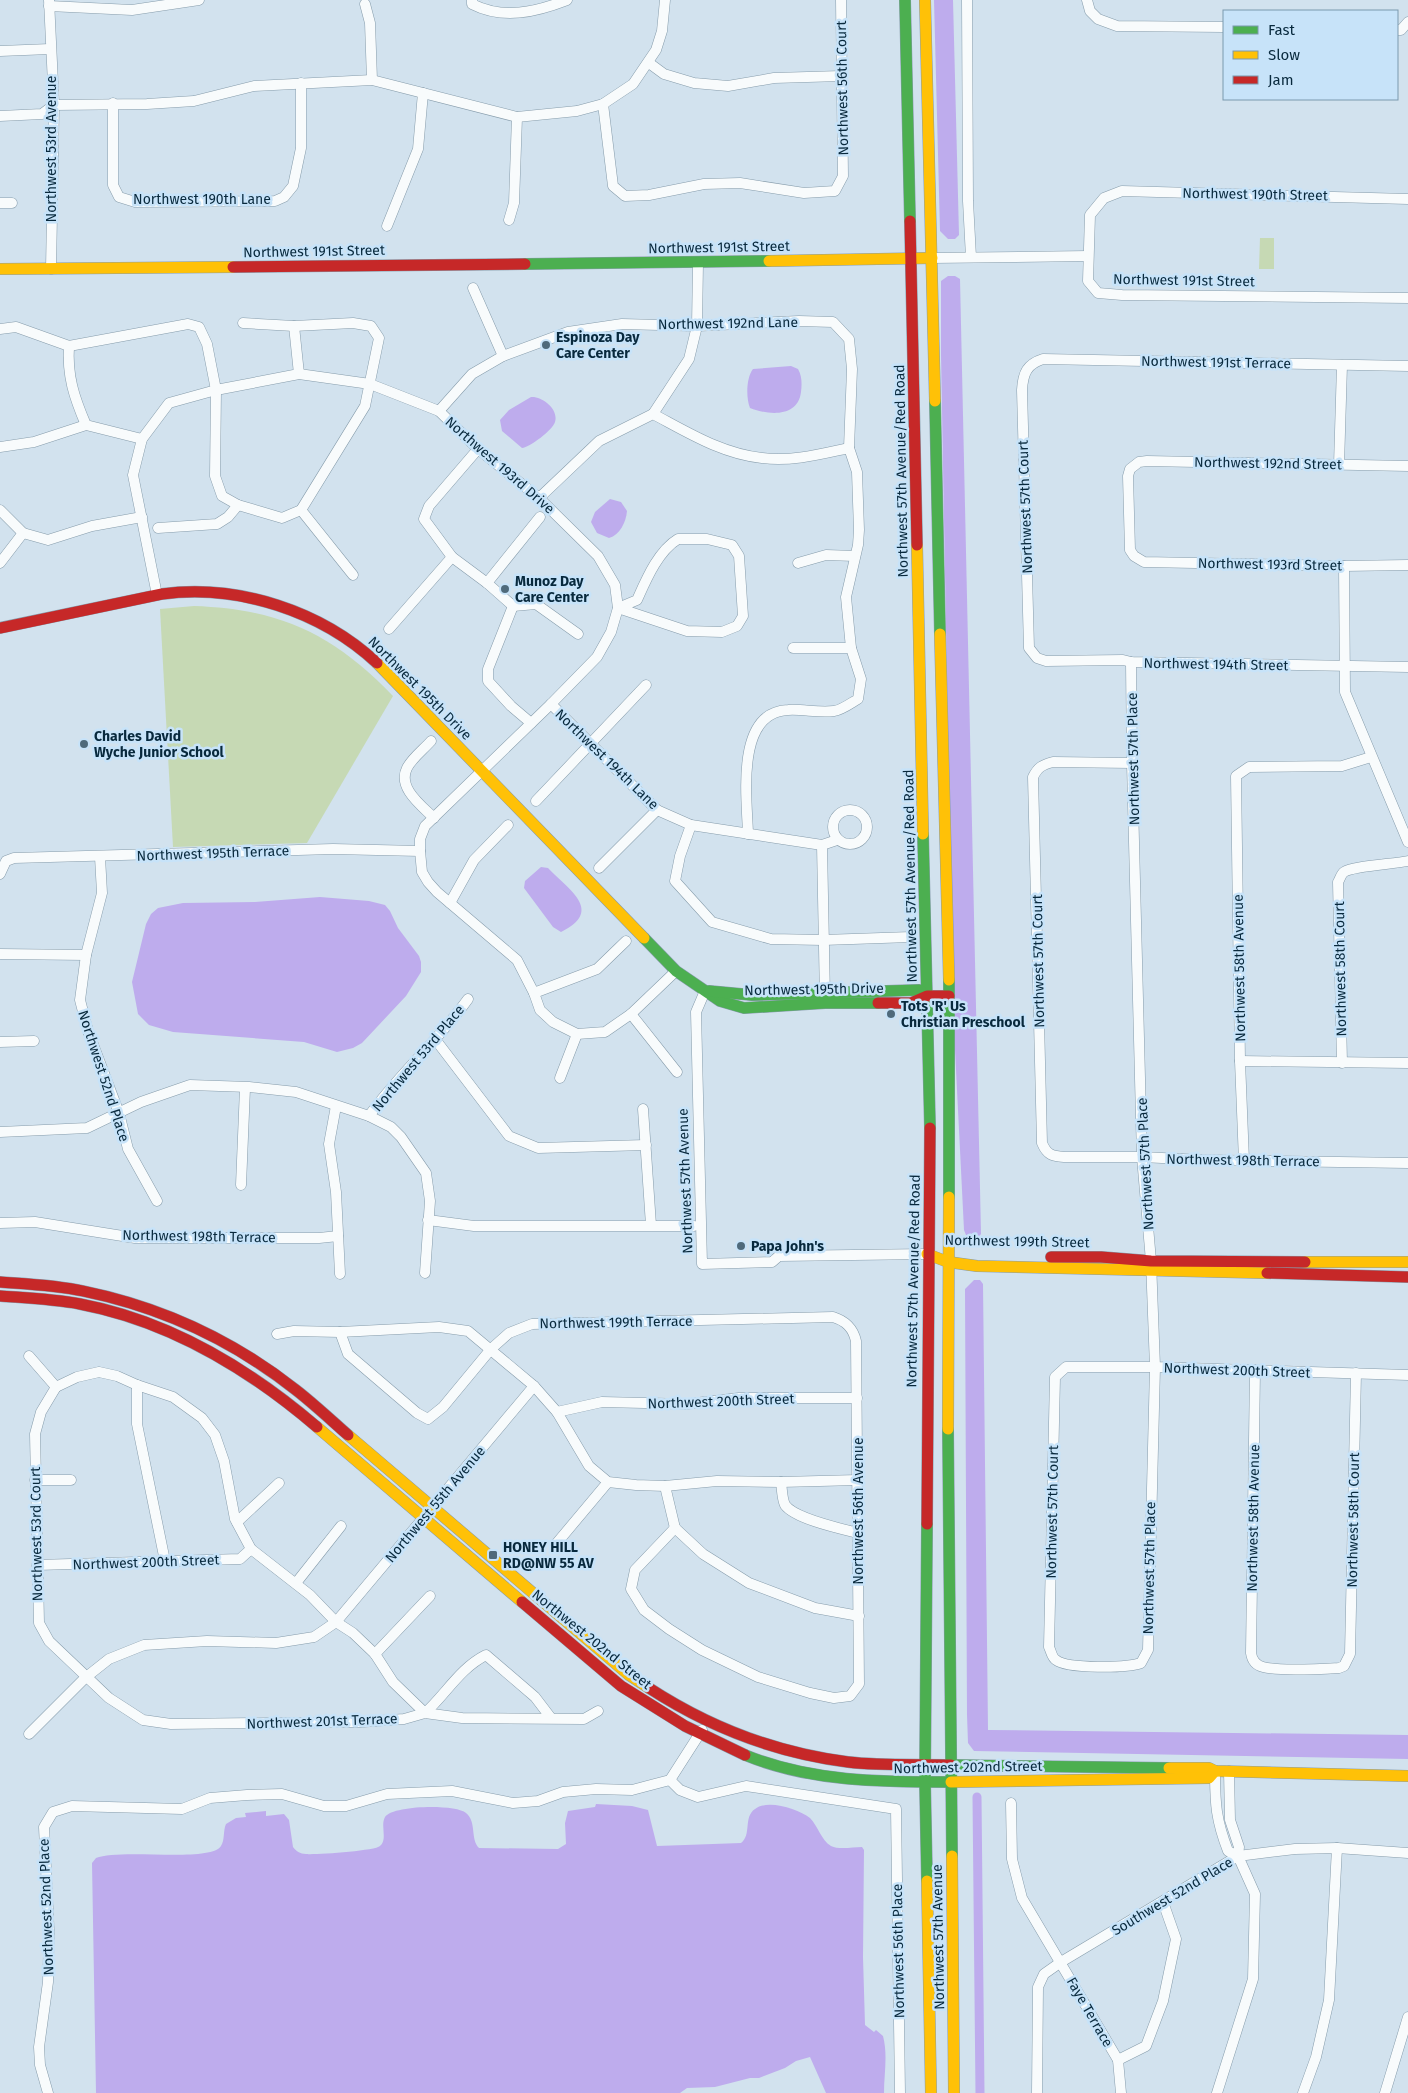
<svg xmlns="http://www.w3.org/2000/svg" width="1408" height="2093" font-family="'Fira Sans',sans-serif">
  <rect width="100%" height="100%" fill="#d2e2ee"/>
  <g fill="#c6d9b4">
    <path d="M1260 238H1274V269H1259Z"/>
    <path d="M194 606C280 609 333 634 393 696L307 843 173 847 160 609Z"/>
  </g>
  <g fill="#beaced">
    <path d="M934 0H953L959 235 955 239H948L940 231Z"/>
    <path d="M948 276H955L960 279 981 1234 978 1238 972 1239 966 1235 964 1230 953 1010 941 355V281Z"/>
    <path d="M791 366 798 369C802 376 802 384 801 392 798 418 768 415 750 408 746 398 746 378 753 369Z"/>
    <path d="M531 397C542 396 559 409 555 422 553 430 530 447 522 448L502 431 500 420 509 410Z"/>
    <path d="M610 499 621 502 627 511C626 522 620 535 609 538L597 533 591 522 595 512Z"/>
    <path d="M541 867 548 868C568 889 605 911 561 932L553 927 524 888 525 881Z"/>
    <path d="M320 897 369 901 385 905 390 911 398 928 419 956 421 962V972L406 996 362 1043 353 1048 337 1052 304 1042 173 1032 149 1025 138 1014 132 982 146 924 151 914 158 908 183 903 255 902Z"/>
    <path d="M974 1280H980L983 1284 988 1730 1408 1735V1759L974 1751 968 1743 967 1715 965 1289Z"/>
    <path d="M596 1804 632 1806 648 1810 657 1846 741 1843C752 1835 743 1817 755 1809 768 1799 798 1809 810 1818 818 1826 821 1840 831 1846 839 1850 853 1847 862 1847L864 1850 863 1957 865 2025 874 2032 876 2030 883 2036C888 2055 884 2074 884 2093H826L810 2057 796 2061 785 2068 759 2078H750L715 2087 687 2088 680 2093H96L92 1863 96 1858C120 1848 211 1863 221 1846 225 1840 223 1830 226 1824L236 1818 246 1817 245 1813 266 1811V1816L284 1814 289 1820 293 1847C296 1851 300 1854 306 1854 313 1855 375 1851 380 1846 388 1839 380 1826 385 1817 393 1805 456 1804 466 1813 477 1822 470 1839 479 1848L558 1849 566 1844 565 1823 568 1811 595 1807Z"/>
  </g>
  <g fill="none" stroke-linecap="round" stroke-linejoin="round">
    <path stroke="#beaced" stroke-width="9" d="M977 1797 980 2093"/>
    <defs>
      <g id="street">
        <path d="M49 0 54 105 51 269"/>
        <path d="M472 0V4C503 20 536 12 567 0"/>
        <path d="M967 0 968 201 971 257"/>
        <path d="M1087 0 1090 11 1098 19 1117 26 1224 27"/>
        <path d="M365 4 370 23 372 80"/>
        <path d="M49 6 132 10 199 0"/>
        <path d="M1397 30H1401L1408 22"/>
        <path d="M0 51 50 49"/>
        <path d="M649 63 664 74 694 83 728 86 774 78 841 76"/>
        <path d="M113 103V185L119 197 135 202 275 201 284 197 293 186 301 148V83"/>
        <path d="M603 104 613 186 625 196 649 195 704 184 740 183 804 193 835 191 843 176 841 0"/>
        <path d="M0 116 42 114 54 105 147 104 194 101 254 86 372 80 517 117 577 111 603 104 633 84 656 50 662 31 665 0"/>
        <path d="M1408 199 1122 191 1104 198 1090 215 1088 281 1098 293 1122 295 1408 298"/>
        <path d="M0 203H12"/>
        <path d="M509 220 514 203 517 117"/>
        <path d="M387 226 418 149 423 93"/>
        <path d="M932 258 1088 256"/>
        <path d="M473 288 503 356"/>
        <path d="M294 326 299 374"/>
        <path d="M0 329 16 327 69 346"/>
        <path d="M69 346 188 324 199 327 207 344 216 390 215 476 222 496 238 505 282 518 301 510 365 406 379 338 371 326 353 323 294 326 243 323"/>
        <path d="M69 346C67 376 74 397 86 425L142 439"/>
        <path d="M1408 366 1043 359C1027 364 1023 373 1022 390L1029 648 1037 658 1046 661 1123 660 1131 662 1408 667"/>
        <path d="M439 411 472 374 503 356 568 332 622 324 697 326 799 321 833 322 849 339 852 369 849 448 857 472 859 530 858 545 846 597 851 648 861 679 858 699C851 703 842 710 834 711 819 713 803 709 788 710 735 712 747 798 748 834"/>
        <path d="M653 414 689 359 697 326 698 263"/>
        <path d="M0 447 34 442 86 425"/>
        <path d="M478 449 429 506 424 519 452 557 487 583 513 606"/>
        <path d="M1339 465 1342 365"/>
        <path d="M1408 466 1147 461 1139 462 1130 469 1128 476 1130 550 1134 556 1144 562 1344 566 1408 565"/>
        <path d="M539 498 599 441 653 414C687 432 722 454 762 458 791 462 821 454 849 448"/>
        <path d="M0 510 23 533 48 540 92 526 142 517"/>
        <path d="M301 510 353 575"/>
        <path d="M158 528 217 524 228 517 238 505"/>
        <path d="M678 539H707L732 545 739 556 743 616 737 626 722 632 687 631 618 608 637 600C646 580 658 551 678 539Z"/>
        <path d="M0 563 23 533"/>
        <path d="M798 563 826 555 855 556"/>
        <path d="M1344 566 1345 692 1408 842"/>
        <path d="M487 583 540 517"/>
        <path d="M157 595 133 475 142 439 169 403 216 390 299 374 370 384 439 411 478 449 539 498 598 556 615 585 618 608 611 632 597 657 551 704 425 826 420 839V851L422 872 428 882 437 892 517 960 534 993 540 1010 553 1022 577 1034 605 1032 631 1014 676 971"/>
        <path d="M513 606 488 669V681L511 706 531 723"/>
        <path d="M513 606 536 604 578 634"/>
        <path d="M389 629 452 557"/>
        <path d="M793 648H851"/>
        <path d="M1131 662 1132 763 1142 1157 1151 1261 1155 1367 1148 1650 1141 1663C1128 1668 1067 1669 1056 1660 1052 1658 1051 1651 1049 1647L1055 1377 1066 1367H1155L1408 1375"/>
        <path d="M551 704 657 810 691 825 822 845 837 840"/>
        <path d="M431 741C424 749 412 758 407 768 397 788 422 806 434 818"/>
        <path d="M1132 763 1053 762C1042 765 1038 767 1033 777L1042 1143C1047 1155 1052 1156 1064 1157H1142L1202 1160 1408 1163"/>
        <path d="M536 801 646 685"/>
        <circle cx="850" cy="827" r="17"/>
        <path d="M691 825 680 856 675 881 712 922 771 939 823 940 911 937"/>
        <path d="M822 845 825 999"/>
        <path d="M100 857 102 893 86 955 80 1000 88 1031 119 1113 128 1149 157 1201"/>
        <path d="M599 868 657 810"/>
        <path d="M0 874 6 861 14 858 333 849 420 851"/>
        <path d="M450 903 474 860 508 825"/>
        <path d="M0 954 86 955"/>
        <path d="M705 991 696 1012 702 1264 772 1262 779 1256 927 1254"/>
        <path d="M534 993 597 969 626 941"/>
        <path d="M631 1014 677 1072"/>
        <path d="M435 1039 509 1136 538 1148 646 1145"/>
        <path d="M0 1042 34 1041"/>
        <path d="M1240 1061 1408 1063"/>
        <path d="M1342 1063 1338 882C1340 879 1341 874 1344 872 1353 866 1395 864 1408 861"/>
        <path d="M560 1078 577 1034"/>
        <path d="M336 1106 329 1144 336 1192 340 1274"/>
        <path d="M643 1109 651 1225"/>
        <path d="M369 1116C399 1074 438 1041 468 999"/>
        <path d="M0 1132 87 1128 141 1102 190 1085 249 1087 296 1092 369 1116 391 1127 401 1137 426 1173 430 1201 425 1273"/>
        <path d="M1244 1161 1240 1061 1236 776 1249 767 1342 766 1371 757"/>
        <path d="M241 1185 245 1088"/>
        <path d="M428 1220 474 1226H694"/>
        <path d="M0 1223 35 1222 135 1238H319L338 1236"/>
        <path d="M340 1332 348 1354 417 1413 428 1419 443 1407 491 1349 509 1333 532 1324 833 1317C846 1321 853 1328 856 1341L859 1684 850 1696 834 1698 810 1693 758 1677 702 1650 669 1629 644 1610 631 1589 635 1570 675 1528"/>
        <path d="M277 1334 294 1331 340 1332 439 1327 468 1331 534 1386 557 1412 589 1466 608 1482 636 1485 665 1486 717 1481 781 1482 858 1480"/>
        <path d="M29 1356 56 1387"/>
        <path d="M1255 1370 1251 1653C1252 1660 1255 1665 1263 1667 1277 1671 1322 1669 1339 1668L1344 1666 1350 1654 1356 1373"/>
        <path d="M137 1385V1424L165 1561"/>
        <path d="M56 1387 41 1412 35 1434 39 1623 49 1641 109 1698 143 1720 171 1724 362 1722 404 1719 425 1713 462 1718 584 1719 598 1711"/>
        <path d="M56 1387 77 1377 99 1372 117 1376 137 1385 173 1397 202 1418 215 1435 224 1461 235 1519 251 1549 310 1595 336 1622 353 1633 375 1654 393 1682 425 1713C446 1694 460 1668 486 1655L535 1697 551 1718"/>
        <path d="M557 1412 602 1402 687 1404 739 1398H857"/>
        <path d="M35 1480H71"/>
        <path d="M781 1482C782 1489 782 1499 785 1505 795 1519 842 1529 858 1533"/>
        <path d="M665 1486 675 1528"/>
        <path d="M237 1522 279 1483"/>
        <path d="M675 1528 703 1554 749 1583 815 1608 859 1616"/>
        <path d="M556 1544 608 1482"/>
        <path d="M37 1565 240 1559 251 1549"/>
        <path d="M296 1583 341 1526"/>
        <path d="M375 1654 430 1596"/>
        <path d="M29 1734 85 1678 109 1659 144 1645 207 1641 276 1643 314 1637 336 1622 534 1386"/>
        <path d="M1215 1771C1215 1804 1216 1820 1228 1851L1238 1856"/>
        <path d="M670 1780 680 1790 698 1797 746 1786 896 1809 900 2093"/>
        <path d="M670 1780 702 1730"/>
        <path d="M1011 1803 1012 1859 1022 1898 1118 2060 1121 2093"/>
        <path d="M1118 2060 1146 2046 1163 2001 1176 1939 1163 1902"/>
        <path d="M48 2093 40 2065 39 2047 48 1982 49 1931 44 1827 53 1812 72 1806 182 1809 210 1798 247 1795 282 1794 324 1806H346L387 1794 452 1791 513 1803 538 1801 563 1792 596 1789 632 1790 670 1780"/>
        <path d="M1037 2093 1038 1987 1044 1974 1061 1962 1238 1856 1295 1849 1337 1848 1408 1853"/>
        <path d="M1217 2093 1253 1979 1255 1894 1238 1856 1239 1847 1230 1820 1229 1771"/>
        <path d="M1303 2093 1316 2057 1329 2000 1337 1848"/>
        <path d="M1385 2093 1408 2017"/>
      </g>
      <g id="fast">
        <path d="M905 0 910 221"/>
        <path d="M525 264 769 261"/>
        <path d="M935 401 940 634"/>
        <path d="M923 834 930 1128"/>
        <path d="M644 938 676 971 720 1001 744 1008 825 1003H878"/>
        <path d="M709 991 752 995 919 990 927 996"/>
        <path d="M949 1197V980"/>
        <path d="M948 1429 952 1856"/>
        <path d="M745 1755C811 1782 881 1782 951 1782"/>
        <path d="M951 1765 1169 1768"/>
        <path d="M927 1881 925 1782 927 1524"/>
      </g>
      <g id="slow">
        <path d="M925 0 935 401"/>
        <path d="M769 261 932 258"/>
        <path d="M0 269 233 267"/>
        <path d="M917 545 923 834"/>
        <path d="M940 634 949 980"/>
        <path d="M377 663 644 938"/>
        <path d="M927 1254 948 1262 977 1266 1267 1273"/>
        <path d="M1305 1262H1408"/>
        <path d="M317 1427 522 1602"/>
        <path d="M948 1429 949 1197"/>
        <path d="M348 1435 629 1675 649 1688"/>
        <path d="M1169 1768H1209L1215 1771 1408 1776"/>
        <path d="M951 1782 1209 1778 1215 1771"/>
        <path d="M952 1856 954 2093"/>
        <path d="M927 1881 931 2093"/>
      </g>
      <g id="jam">
        <path d="M910 221 917 545"/>
        <path d="M233 267 525 264"/>
        <path d="M0 628 162 594C239 584 321 611 377 663"/>
        <path d="M878 1003H911L927 996H949"/>
        <path d="M1051 1257H1101L1151 1261 1305 1262"/>
        <path d="M1267 1273 1408 1277"/>
        <path d="M0 1282C28 1284 56 1285 83 1291 161 1307 234 1341 296 1390 314 1404 331 1420 348 1435"/>
        <path d="M0 1296C27 1298 53 1299 80 1304 170 1321 248 1368 317 1427"/>
        <path d="M927 1524 930 1128"/>
        <path d="M522 1602 621 1686 685 1726 745 1755"/>
        <path d="M649 1688C709 1727 777 1753 848 1762 882 1766 917 1764 951 1765"/>
      </g>
    </defs>
    <use href="#street" stroke="#869cab" stroke-width="11"/>
    <use href="#fast" stroke="#869cab" stroke-width="12"/>
    <use href="#slow" stroke="#869cab" stroke-width="12"/>
    <use href="#jam" stroke="#869cab" stroke-width="12"/>
    <use href="#street" stroke="#f8fbfc" stroke-width="10"/>
    <use href="#fast" stroke="#4caf50" stroke-width="11"/>
    <use href="#slow" stroke="#ffc107" stroke-width="11"/>
    <use href="#jam" stroke="#c62828" stroke-width="11"/>
  </g>
  <g fill="#4f6a7b" stroke="#c7e3f9" stroke-width="2">
    <circle cx="546" cy="345" r="5"/>
    <circle cx="505" cy="589" r="5"/>
    <circle cx="84" cy="744" r="5"/>
    <circle cx="891" cy="1014" r="5"/>
    <circle cx="741" cy="1246" r="5"/>
    <rect x="488" y="1550" width="10" height="10" rx="2.5"/>
  </g>
  <g text-anchor="middle" stroke-width="5" stroke-linejoin="round" paint-order="stroke">
    <g font-size="14" fill="#08293d" stroke="#c7e3f9">
      <text transform="translate(842 88) rotate(-91)" y="5">Northwest 56th Court</text>
      <text transform="translate(51 149) rotate(-90)" y="5">Northwest 53rd Avenue</text>
      <text transform="translate(1255 194) rotate(1)" y="5">Northwest 190th Street</text>
      <text x="202" y="204">Northwest 190th Lane</text>
      <text transform="translate(719 247) rotate(-1)" y="5">Northwest 191st Street</text>
      <text transform="translate(314 251) rotate(-1)" y="5">Northwest 191st Street</text>
      <text transform="translate(1184 280) rotate(1)" y="5">Northwest 191st Street</text>
      <text transform="translate(728 323) rotate(-1)" y="5">Northwest 192nd Lane</text>
      <text transform="translate(1216 362) rotate(1)" y="5">Northwest 191st Terrace</text>
      <text transform="translate(1268 463) rotate(1)" y="5">Northwest 192nd Street</text>
      <text transform="translate(500 465) rotate(41)" y="5">Northwest 193rd Drive</text>
      <text transform="translate(901 471) rotate(-91)" y="5">Northwest 57th Avenue/Red Road</text>
      <text transform="translate(1025 507) rotate(-92)" y="5">Northwest 57th Court</text>
      <text transform="translate(1270 564) rotate(1)" y="5">Northwest 193rd Street</text>
      <text transform="translate(1216 664) rotate(1)" y="5">Northwest 194th Street</text>
      <text transform="translate(420 688) rotate(45)" y="5">Northwest 195th Drive</text>
      <text transform="translate(607 759) rotate(44)" y="5">Northwest 194th Lane</text>
      <text transform="translate(1133 759) rotate(-91)" y="5">Northwest 57th Place</text>
      <text transform="translate(213 853) rotate(-2)" y="5">Northwest 195th Terrace</text>
      <text transform="translate(910 876) rotate(-91)" y="5">Northwest 57th Avenue/Red Road</text>
      <text transform="translate(1038 961) rotate(-91)" y="5">Northwest 57th Court</text>
      <text transform="translate(1239 968) rotate(-91)" y="5">Northwest 58th Avenue</text>
      <text transform="translate(1340 969) rotate(-91)" y="5">Northwest 58th Court</text>
      <text transform="translate(814 989) rotate(-1)" y="5">Northwest 195th Drive</text>
      <text transform="translate(418 1058) rotate(-50)" y="5">Northwest 53rd Place</text>
      <text transform="translate(104 1076) rotate(72)" y="5">Northwest 52nd Place</text>
      <text transform="translate(1243 1160) rotate(1)" y="5">Northwest 198th Terrace</text>
      <text transform="translate(1145 1164) rotate(-93)" y="5">Northwest 57th Place</text>
      <text transform="translate(685 1181) rotate(-92)" y="5">Northwest 57th Avenue</text>
      <text transform="translate(199 1236) rotate(1)" y="5">Northwest 198th Terrace</text>
      <text transform="translate(1017 1241) rotate(1)" y="5">Northwest 199th Street</text>
      <text transform="translate(913 1281) rotate(-89)" y="5">Northwest 57th Avenue/Red Road</text>
      <text transform="translate(616 1322) rotate(-1)" y="5">Northwest 199th Terrace</text>
      <text transform="translate(1237 1370) rotate(2)" y="5">Northwest 200th Street</text>
      <text transform="translate(721 1401) rotate(-2)" y="5">Northwest 200th Street</text>
      <text transform="translate(435 1504) rotate(-50)" y="5">Northwest 55th Avenue</text>
      <text transform="translate(858 1511) rotate(-90)" y="5">Northwest 56th Avenue</text>
      <text transform="translate(1052 1512) rotate(-89)" y="5">Northwest 57th Court</text>
      <text transform="translate(1253 1518) rotate(-89)" y="5">Northwest 58th Avenue</text>
      <text transform="translate(1353 1520) rotate(-89)" y="5">Northwest 58th Court</text>
      <text transform="translate(36 1534) rotate(-91)" y="5">Northwest 53rd Court</text>
      <text transform="translate(146 1562) rotate(-2)" y="5">Northwest 200th Street</text>
      <text transform="translate(1149 1568) rotate(-89)" y="5">Northwest 57th Place</text>
      <text transform="translate(592 1639) rotate(39)" y="5">Northwest 202nd Street</text>
      <text transform="translate(322 1721) rotate(-2)" y="5">Northwest 201st Terrace</text>
      <text transform="translate(968 1767) rotate(-1)" y="5">Northwest 202nd Street</text>
      <text transform="translate(1172 1896) rotate(-31)" y="5">Southwest 52nd Place</text>
      <text transform="translate(46 1907) rotate(-92)" y="5">Northwest 52nd Place</text>
      <text transform="translate(938 1937) rotate(-91)" y="5">Northwest 57th Avenue</text>
      <text transform="translate(898 1951) rotate(-91)" y="5">Northwest 56th Place</text>
      <text transform="translate(1090 2012) rotate(60)" y="5">Faye Terrace</text>
    </g>
    <g font-size="14" font-weight="bold" fill="#08293d" stroke="#c7e3f9" text-anchor="start">
      <text x="556" y="342">Espinoza Day<tspan x="556" dy="16">Care Center</tspan></text>
      <text x="515" y="586">Munoz Day<tspan x="515" dy="16">Care Center</tspan></text>
      <text x="94" y="741">Charles David<tspan x="94" dy="16">Wyche Junior School</tspan></text>
      <text x="901" y="1011">Tots 'R' Us<tspan x="901" dy="16">Christian Preschool</tspan></text>
      <text x="751" y="1251">Papa John's</text>
      <text x="503" y="1552">HONEY HILL<tspan x="503" dy="16">RD@NW 55 AV</tspan></text>
    </g>
  </g>
  <rect x="1223" y="10" width="175" height="90" fill="#c7e3f9" stroke="#7b99ae"/>
  <rect x="1233" y="26" width="25" height="8" fill="#4caf50" stroke="#7b99ae"/>
  <text x="1268" y="35" font-size="15" fill="#08293d">Fast</text>
  <rect x="1233" y="51" width="25" height="8" fill="#ffc107" stroke="#7b99ae"/>
  <text x="1268" y="60" font-size="15" fill="#08293d">Slow</text>
  <rect x="1233" y="76" width="25" height="8" fill="#c62828" stroke="#7b99ae"/>
  <text x="1268" y="85" font-size="15" fill="#08293d">Jam</text>
</svg>
